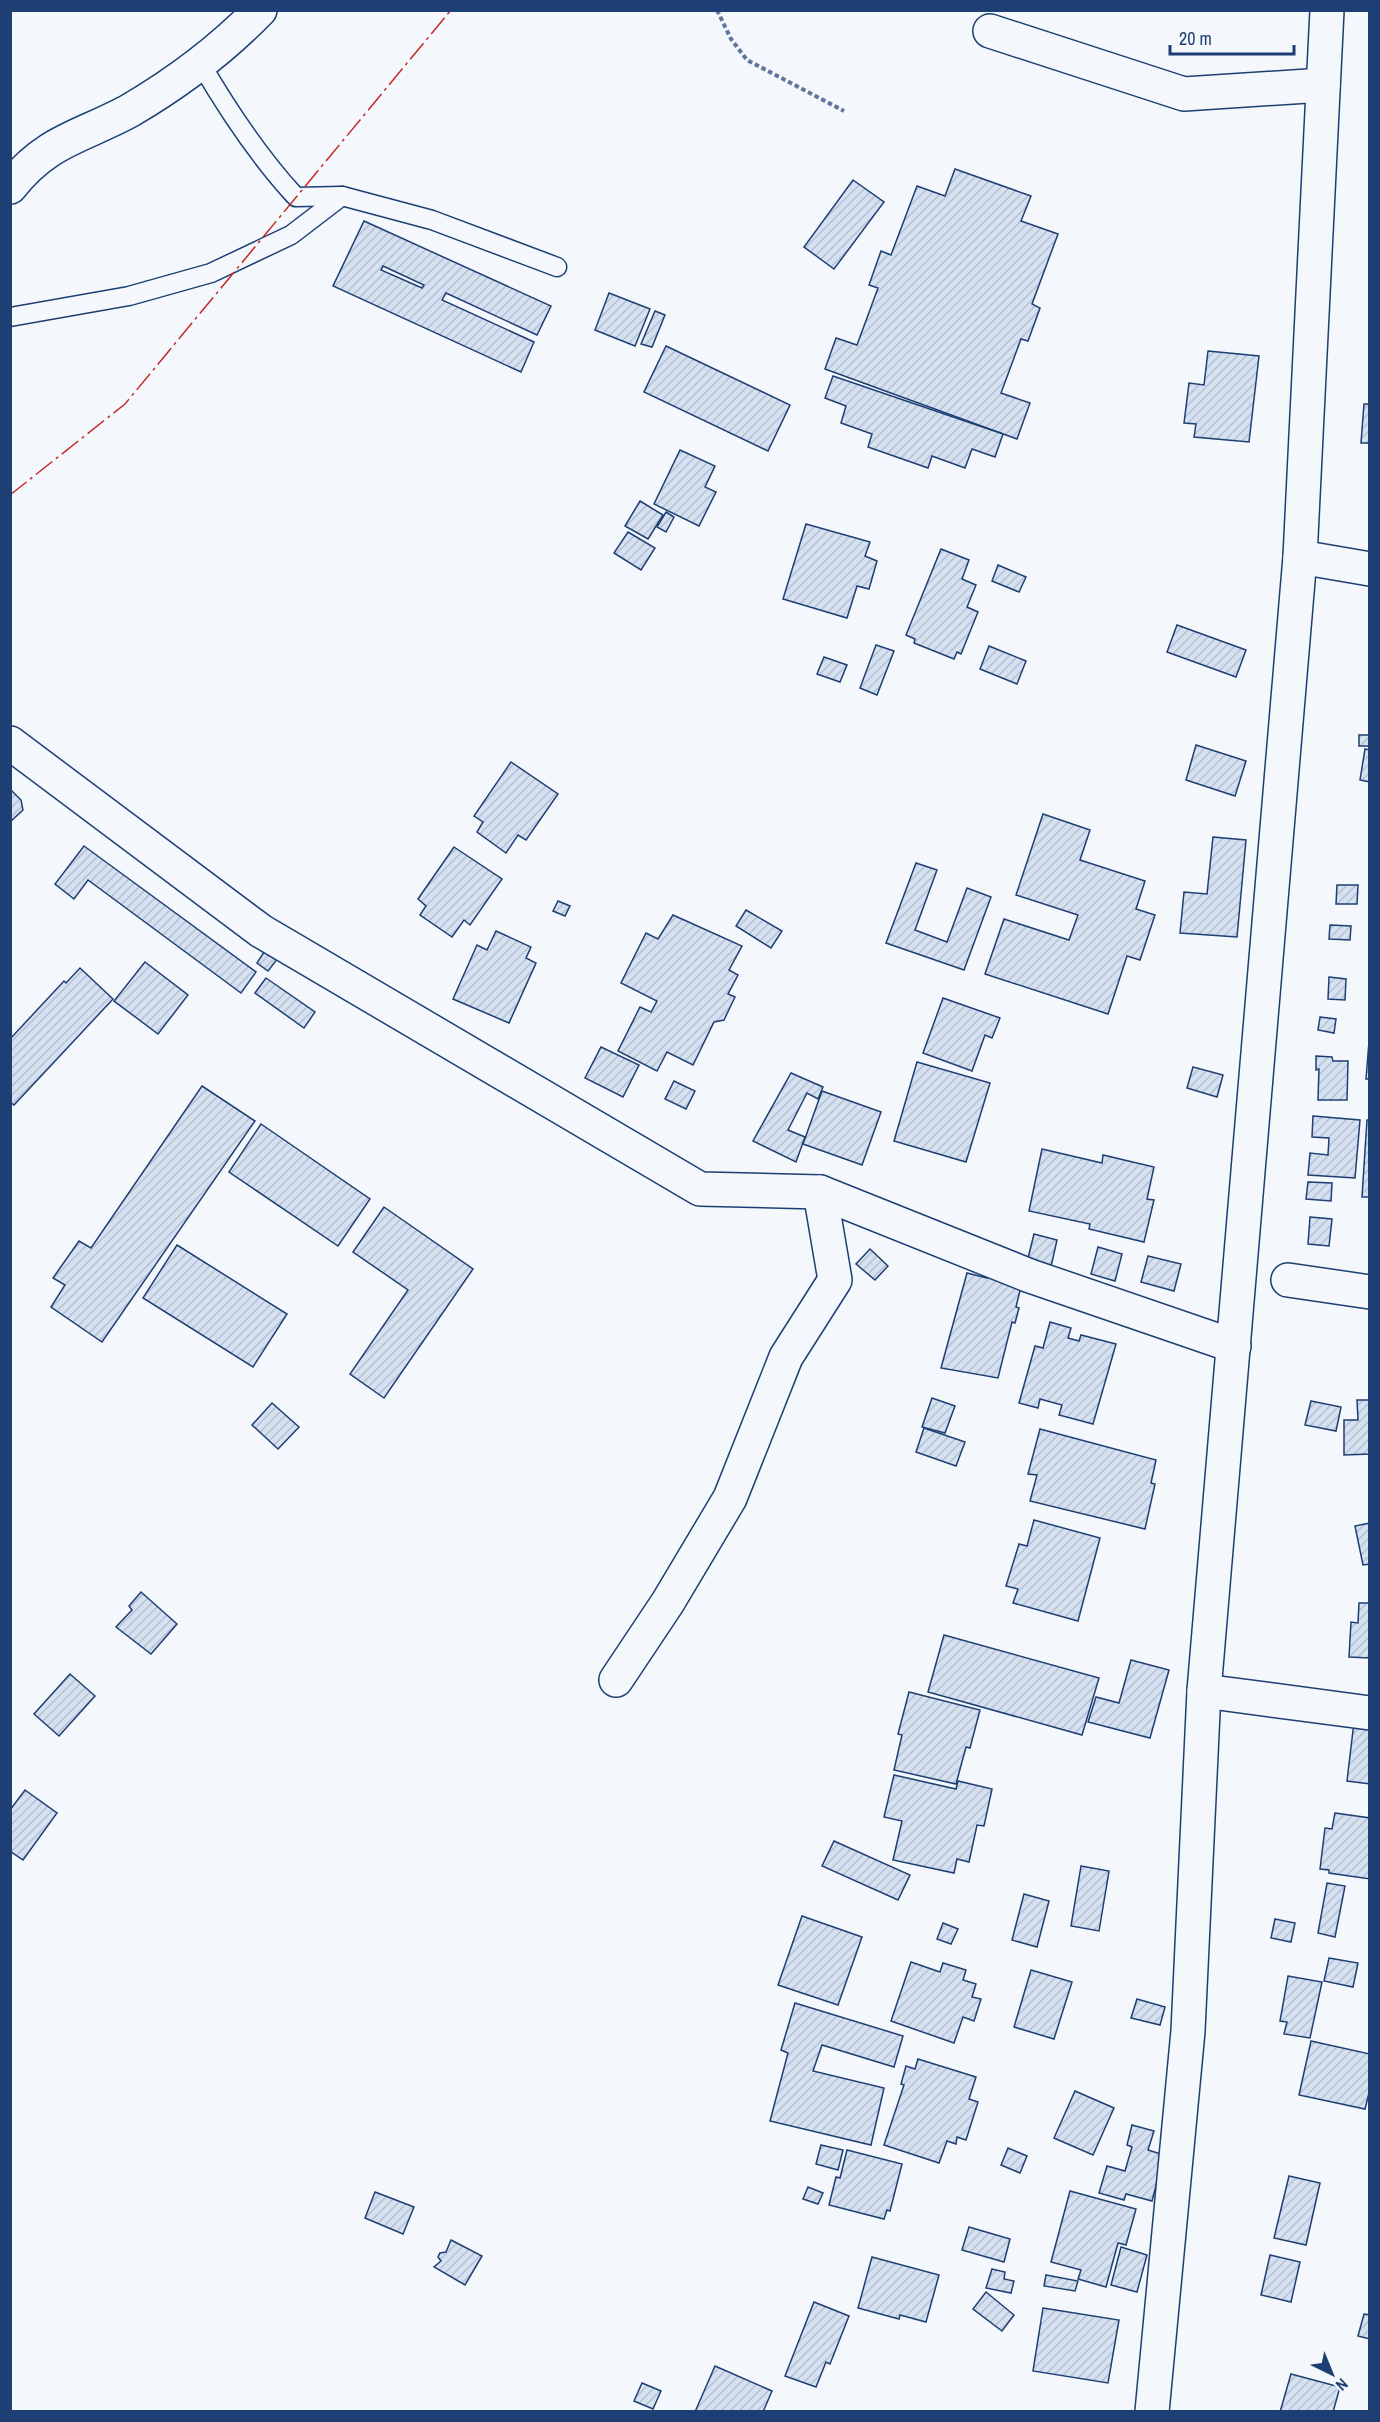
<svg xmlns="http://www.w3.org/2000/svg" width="1380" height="2422" font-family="'Archivo Narrow',sans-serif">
  <defs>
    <pattern id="building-hatch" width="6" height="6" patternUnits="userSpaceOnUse" patternTransform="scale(1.5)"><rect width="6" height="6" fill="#d5e0f0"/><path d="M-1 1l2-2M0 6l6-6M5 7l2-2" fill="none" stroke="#b6c1d1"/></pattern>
  </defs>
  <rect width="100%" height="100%" fill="#f4f7fb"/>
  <g fill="url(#building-hatch)" stroke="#1d3f73" stroke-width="1.5" fill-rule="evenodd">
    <path d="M955 169 1031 196 1021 221 1058 234 1032 304 1040 308 1028 341 1021 339 1001 393 1030 403 1017 439 825 369 836 338 857 345 878 288 869 285 881 251 891 255 917 186 945 196Z"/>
    <path d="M853 180 884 202 834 269 804 247Z"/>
    <path d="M364 221 551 306 537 335 446 293 442 300 534 342 521 372 333 286ZM383 266 424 285 422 288 381 270Z"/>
    <path d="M609 293 650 309 635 346 595 330Z"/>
    <path d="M655 311 665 315 652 347 641 344Z"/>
    <path d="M666 346 790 405 768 451 644 392Z"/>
    <path d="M1208 351 1259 356 1249 442 1194 437 1196 424 1184 423 1189 383 1204 385Z"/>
    <path d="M833 376 1003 434 995 457 972 449 965 468 932 456 928 468 868 447 872 434 841 423 846 406 825 398Z"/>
    <path d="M1364 404H1370V443H1361Z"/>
    <path d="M680 450 715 466 705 487 716 492 699 526 654 504Z"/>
    <path d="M640 501 663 515 648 539 625 526Z"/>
    <path d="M666 512 674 517 666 532 657 527Z"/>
    <path d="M806 524 870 542 865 556 877 561 869 589 857 586 847 618 783 599Z"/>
    <path d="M628 532 655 548 641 570 614 553Z"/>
    <path d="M941 549 969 560 962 579 976 585 967 607 978 612 961 654 957 652 954 659 914 643 915 639 906 635Z"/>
    <path d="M998 565 1026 577 1019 592 992 581Z"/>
    <path d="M1177 625 1246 650 1236 677 1167 652Z"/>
    <path d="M876 645 894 651 877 695 860 688Z"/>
    <path d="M989 646 1026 661 1017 684 980 669Z"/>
    <path d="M824 657 847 665 840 682 817 674Z"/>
    <rect x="1359" y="735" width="11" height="11"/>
    <path d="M1196 745 1246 761 1235 796 1186 780Z"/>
    <path d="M1365 749 1370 750V782L1360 780Z"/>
    <path d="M511 762 558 794 526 840 518 835 506 853 477 832 483 822 474 816Z"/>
    <path d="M10 789 21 800 23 810 10 822Z"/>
    <path d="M1043 814 1090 830 1080 860 1145 881 1136 909 1155 915 1140 960 1127 956 1108 1014 985 974 1004 919 1069 940 1078 915 1016 895Z"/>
    <path d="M1213 837 1246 840 1237 937 1180 933 1184 892 1207 894Z"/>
    <path d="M84 846 256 972 241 993 88 880 74 899 55 884Z"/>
    <path d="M454 847 502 879 470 925 464 920 452 937 420 915 426 906 418 899Z"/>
    <path d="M916 863 937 870 915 930 947 942 967 888 991 897 964 970 886 943Z"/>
    <path d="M1337 885H1358L1357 904H1336Z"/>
    <path d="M558 901 570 906 565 916 553 911Z"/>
    <path d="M746 910 782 931 771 948 736 926Z"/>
    <path d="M673 915 742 946 729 970 738 975 728 994 735 997 724 1020 714 1022 693 1065 667 1052 657 1071 618 1051 640 1007 651 1012 657 1001 621 983 646 933 658 939Z"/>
    <path d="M1330 925 1351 926 1350 940 1329 939Z"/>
    <path d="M496 931 531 947 526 958 536 963 509 1023 453 999 477 945 487 950Z"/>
    <path d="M266 949 278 958 268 971 257 963Z"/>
    <path d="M145 962 188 995 158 1034 114 1001Z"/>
    <path d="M80 968 113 999 14 1105 10 1102V1039L64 981 66 983Z"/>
    <path d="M1329 977 1346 979 1345 1000 1328 999Z"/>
    <path d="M266 978 315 1012 304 1028 255 993Z"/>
    <path d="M943 998 1000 1018 992 1038 985 1035 972 1071 923 1053Z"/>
    <path d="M1320 1017 1336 1019 1334 1033 1318 1030Z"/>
    <path d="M1370 1029V1079H1366Z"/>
    <path d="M601 1047 639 1065 623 1097 585 1078Z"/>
    <path d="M1316 1056 1332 1057 1333 1061H1348L1347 1100H1318L1319 1069 1316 1070Z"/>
    <path d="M917 1062 990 1083 966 1162 894 1141Z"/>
    <path d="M1193 1067 1223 1075 1217 1097 1187 1088Z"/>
    <path d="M791 1073 823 1087 818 1099 807 1093 788 1130 805 1137 796 1162 753 1141Z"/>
    <path d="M674 1081 695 1091 686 1109 665 1099Z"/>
    <path d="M202 1086 255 1121 102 1342 51 1307 65 1285 53 1278 79 1241 91 1248Z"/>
    <path d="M822 1091 881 1112 862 1165 803 1144Z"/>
    <path d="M1313 1116 1360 1120 1355 1178 1308 1175 1310 1153 1328 1155 1329 1138 1312 1137Z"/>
    <path d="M1367 1120H1370V1197H1362Z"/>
    <path d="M261 1124 370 1199 338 1246 229 1172Z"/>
    <path d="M1042 1149 1102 1163 1103 1155 1154 1167 1147 1199 1154 1200 1144 1242 1089 1229 1090 1224 1029 1211Z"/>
    <path d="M1308 1182 1332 1183 1331 1201 1306 1199Z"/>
    <path d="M384 1207 473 1269 384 1398 350 1374 408 1290 353 1252Z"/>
    <path d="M1310 1217 1332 1219 1329 1246 1308 1244Z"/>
    <path d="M1034 1234 1057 1240 1050 1271 1026 1266Z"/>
    <path d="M177 1245 287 1314 253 1367 143 1298Z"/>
    <path d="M1098 1247 1122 1254 1115 1281 1091 1274Z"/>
    <path d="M870 1249 888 1266 875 1280 856 1264Z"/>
    <path d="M1148 1256 1181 1264 1174 1291 1141 1282Z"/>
    <path d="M988 1270 1023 1278 1016 1307 1019 1308 1015 1323 1012 1322 998 1378 941 1368 967 1273 987 1278Z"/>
    <path d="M1050 1322 1071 1328 1068 1338 1079 1341 1081 1335 1116 1344 1093 1424 1059 1415 1062 1405 1040 1399 1038 1408 1019 1403 1035 1346 1043 1348Z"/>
    <path d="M932 1398 955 1406 945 1433 922 1427Z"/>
    <path d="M1357 1400H1370V1454L1344 1455V1420H1358Z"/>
    <path d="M1311 1401 1341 1407 1336 1431 1305 1425Z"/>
    <path d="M272 1403 299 1427 278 1449 252 1425Z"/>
    <path d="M924 1428 965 1442 956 1466 916 1452Z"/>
    <path d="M1040 1429 1156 1460 1151 1483 1155 1484 1145 1529 1030 1501 1037 1475 1028 1474Z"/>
    <path d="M1034 1520 1100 1538 1078 1621 1013 1603 1018 1589 1006 1586 1019 1544 1027 1546Z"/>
    <path d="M1370 1523V1564L1363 1565 1355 1526Z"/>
    <path d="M141 1592 177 1624 151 1654 116 1627 132 1610 129 1606Z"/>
    <path d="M1359 1603H1370V1658L1349 1657 1351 1622 1358 1623Z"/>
    <path d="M944 1635 1099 1678 1082 1735 928 1692Z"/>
    <path d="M1131 1660 1169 1670 1150 1738 1088 1722 1096 1697 1119 1703Z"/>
    <path d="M70 1674 95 1696 59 1736 34 1714Z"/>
    <path d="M909 1692 980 1710 970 1748 966 1747 956 1784 894 1770 902 1735 898 1734Z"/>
    <path d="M1354 1722 1370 1724V1784L1347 1781Z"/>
    <path d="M894 1775 956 1789 958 1781 992 1789 984 1826 977 1825 969 1862 957 1859 954 1873 893 1860 902 1821 884 1817Z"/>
    <path d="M25 1790 57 1813 23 1860 10 1851V1810Z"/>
    <path d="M1335 1813 1370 1818V1879L1329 1873V1870L1320 1869 1325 1828 1332 1829Z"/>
    <path d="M834 1841 910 1875 898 1900 822 1866Z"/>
    <path d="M1081 1866 1109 1871 1099 1931 1071 1926Z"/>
    <path d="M1327 1883 1345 1886 1335 1937 1318 1933Z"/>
    <path d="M1024 1894 1049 1901 1037 1947 1012 1940Z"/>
    <path d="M802 1916 862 1937 838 2005 778 1985Z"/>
    <path d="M1275 1919 1295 1923 1291 1942 1271 1938Z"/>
    <path d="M943 1923 958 1929 951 1944 937 1939Z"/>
    <path d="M1329 1958 1358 1963 1353 1987 1324 1981Z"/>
    <path d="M911 1962 940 1972 943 1963 966 1970 963 1980 976 1984 972 1997 981 1999 974 2021 963 2017 954 2043 891 2021Z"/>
    <path d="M1031 1970 1072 1982 1054 2039 1014 2027Z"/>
    <path d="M1288 1976 1322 1982 1310 2038 1284 2034 1287 2022 1280 2021Z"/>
    <path d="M1137 1999 1165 2007 1160 2025 1131 2018Z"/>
    <path d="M795 2003 903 2036 894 2067 822 2045 813 2071 884 2088 871 2145 770 2121 788 2053 781 2050Z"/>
    <path d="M1311 2041 1370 2054V2089L1365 2109 1299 2095Z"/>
    <path d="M918 2059 976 2077 969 2099 978 2102 966 2140 957 2137 956 2144 947 2141 939 2163 884 2145 904 2085 901 2084 906 2066 915 2069Z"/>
    <path d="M1075 2091 1114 2108 1093 2155 1054 2138Z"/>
    <path d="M1132 2125 1154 2131 1148 2150 1164 2155 1152 2201 1126 2194 1124 2200 1099 2193 1107 2166 1125 2171 1132 2147 1127 2145Z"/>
    <path d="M821 2145 843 2150 838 2170 816 2164Z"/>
    <path d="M1008 2148 1027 2156 1020 2173 1001 2165Z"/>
    <path d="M847 2150 902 2164 890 2211 887 2210 884 2219 829 2205 836 2177 840 2178Z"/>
    <path d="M1289 2176 1320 2183 1306 2245 1274 2238Z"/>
    <path d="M808 2187 823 2193 818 2204 803 2199Z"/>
    <path d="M1070 2191 1136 2209 1126 2245 1118 2243 1106 2287 1078 2279 1081 2270 1051 2262Z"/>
    <path d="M375 2192 414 2207 403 2234 365 2218Z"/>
    <path d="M969 2227 1010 2239 1004 2262 962 2250Z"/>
    <path d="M451 2240 482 2256 465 2285 434 2267 441 2261 438 2257 440 2253 446 2252Z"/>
    <path d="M1121 2247 1147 2255 1137 2292 1111 2285Z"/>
    <path d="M1270 2255 1300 2262 1291 2302 1261 2295Z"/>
    <path d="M872 2257 939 2275 926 2322 900 2315 899 2319 858 2308Z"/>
    <path d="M992 2269 1005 2272 1004 2279 1014 2281 1011 2293 986 2288Z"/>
    <path d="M1046 2275 1078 2281 1075 2291 1044 2286Z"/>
    <path d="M986 2292 1014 2315 1002 2331 973 2309Z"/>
    <path d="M814 2302 849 2316 830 2364 826 2362 816 2387 785 2376Z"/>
    <path d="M1043 2308 1119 2320 1108 2383 1033 2371Z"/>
    <path d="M1364 2314 1370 2315V2339L1358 2336Z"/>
    <path d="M715 2366 772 2391 763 2412H695Z"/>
    <path d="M1291 2374 1340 2387 1333 2412H1280Z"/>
    <path d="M642 2383 661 2391 653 2409 634 2401Z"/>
  </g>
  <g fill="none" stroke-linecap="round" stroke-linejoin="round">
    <defs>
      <g id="lane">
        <path d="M201 64C229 112 258 156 296 197L342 196 432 220 557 267"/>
        <path d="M10 317 129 296 211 273 291 235 342 196"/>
      </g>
      <g id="street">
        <path d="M990 31 1184 94 1323 85"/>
        <path d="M10 187C47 140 81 137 129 111 177 83 221 50 260 10"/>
        <path d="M1300 557 1370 569"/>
        <path d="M10 743 261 931 700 1189 820 1192 1030 1276 1234 1346"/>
        <path d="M1288 1280 1370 1292"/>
        <path d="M616 1680 668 1602 730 1498 786 1357 835 1280 820 1192"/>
        <path d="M1204 1691 1370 1713"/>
        <path d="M1152 2412 1188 2031 1204 1691 1300 557 1327 10"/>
      </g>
    </defs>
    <use href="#lane" stroke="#1d3f73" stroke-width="21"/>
    <use href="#street" stroke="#1d3f73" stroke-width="36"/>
    <path stroke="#5e769c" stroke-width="4" stroke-dasharray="4.5 3" stroke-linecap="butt" d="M717 10 731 39 747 60 844 111"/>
    <use href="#lane" stroke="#f4f7fb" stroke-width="18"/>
    <use href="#street" stroke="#f4f7fb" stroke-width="33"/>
    <path stroke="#c62828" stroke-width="1.5" stroke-dasharray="21 4.5 3 4.5" stroke-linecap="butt" d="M10 495 125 404 451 10"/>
  </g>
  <rect width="1380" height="2422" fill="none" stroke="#1d3f73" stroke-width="24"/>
  <g transform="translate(1332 2374) rotate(137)" stroke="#f4f7fb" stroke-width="4.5" paint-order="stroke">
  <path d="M0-4.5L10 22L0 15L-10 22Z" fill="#1d3f73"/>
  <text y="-9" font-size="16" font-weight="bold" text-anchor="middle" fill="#1d3f73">N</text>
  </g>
  <path d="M1170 45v9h124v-9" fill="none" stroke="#1d3f73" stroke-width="3"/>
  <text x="1179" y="45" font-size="18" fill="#1d3f73" stroke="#f4f7fb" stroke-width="4.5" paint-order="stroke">20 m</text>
</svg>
